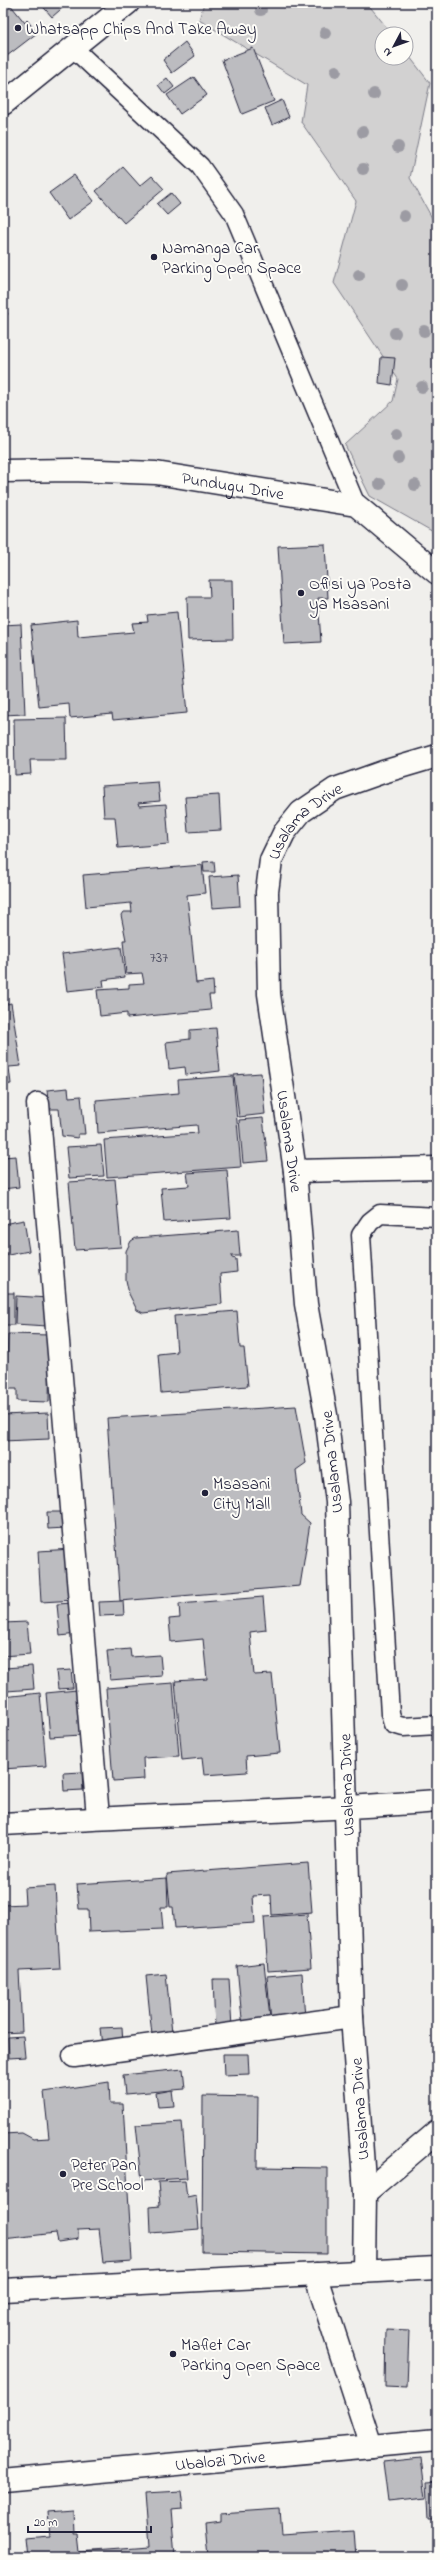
<svg xmlns="http://www.w3.org/2000/svg" width="440" height="2560" font-family="'Indie Flower',sans-serif">
  <rect width="100%" height="100%" fill="#f0efec"/>
  <filter id="ink" filterUnits="userSpaceOnUse"><feTurbulence type="fractalNoise" baseFrequency=".025" numOctaves="2"/><feDisplacementMap in="SourceGraphic" scale="8" xChannelSelector="R" yChannelSelector="G"/><feConvolveMatrix kernelMatrix="1 2 1 2 8 2 1 2 1" color-interpolation-filters="sRGB"/></filter>
  <g filter="url(#ink)">
    <path fill="#d2d1d1" stroke="#7a7a86" d="M204 3H367L392 34H382V58H406V52L430 83 410 178 437 227V534L370 496 345 445 393 401 398 379 334 283 356 201 301 122 307 85 199 20Z"/>
    <g fill="#bcbcc0" stroke="#22223b">
      <path d="M3 3H9L25 23 27 20 37 33 3 59Z"/>
      <path d="M40 3H68L52 17Z"/>
      <path d="M185 42 195 56 172 73 163 60Z"/>
      <path d="M253 48 274 101 242 114 222 60Z"/>
      <path d="M194 77 207 95 180 114 167 95Z"/>
      <path d="M167 78 174 87 165 94 158 85Z"/>
      <path d="M282 100 289 117 272 125 265 108Z"/>
      <path d="M123 167 140 186 152 176 164 189 124 223 96 191Z"/>
      <path d="M74 175 94 201 68 220 49 193Z"/>
      <path d="M171 193 180 204 167 215 157 204Z"/>
      <path d="M3 308 8 314 3 318Z"/>
      <path d="M381 357 395 358 392 385 379 383Z"/>
      <path d="M325 544 328 598H318L321 642 284 644 278 546Z"/>
      <path d="M209 580H232L233 639 188 640 187 597H210Z"/>
      <path d="M177 612 187 713 113 720 112 714 70 718 69 704 39 707 31 625 77 620 78 637 134 632 132 623 148 622 147 615Z"/>
      <path d="M21 624 25 714 3 715V625Z"/>
      <path d="M66 718 67 760H30L31 774 15 775 14 719Z"/>
      <path d="M158 782 160 801 138 803 139 806 166 804 169 844 118 848 115 817H104L102 786Z"/>
      <path d="M219 795 221 830 188 832 185 797Z"/>
      <path d="M214 861 215 872H204L203 862Z"/>
      <path d="M202 865 205 893 187 895 196 983 213 981 214 995H209L211 1010 127 1018V1013L100 1016 97 990 129 988V984L144 983 142 973 126 974 123 940H126L121 915 123 912H132L131 903 86 907 83 875Z"/>
      <path d="M238 875 240 906 212 908 209 877Z"/>
      <path d="M121 947 125 977 103 980 104 987 67 991 62 954Z"/>
      <path d="M11 1003 21 1066 9 1067 11 1084 3 1085V1005Z"/>
      <path d="M216 1028 220 1071 186 1075 185 1067 169 1069 166 1042 190 1039V1030Z"/>
      <path d="M261 1073 265 1114 239 1117 234 1075Z"/>
      <path d="M233 1076 241 1167 107 1177 104 1140 198 1133 197 1125 98 1133 96 1100 179 1093 178 1080Z"/>
      <path d="M68 1088 69 1097 81 1096 85 1134H78V1138L62 1136 59 1109H49L47 1090Z"/>
      <path d="M4 1115 6 1139 3 1140V1115Z"/>
      <path d="M263 1118 268 1161 243 1163 239 1120Z"/>
      <path d="M101 1145 104 1176 69 1178 66 1147Z"/>
      <path d="M16 1156 19 1187 3 1189V1157Z"/>
      <path d="M227 1170 231 1218 164 1222 161 1188 189 1186 187 1173Z"/>
      <path d="M115 1179 121 1247 75 1250 69 1182Z"/>
      <path d="M24 1220 29 1251 3 1256V1224Z"/>
      <path d="M238 1230 240 1256H231L232 1258 236 1259 237 1272 220 1274 222 1304 143 1313 137 1310 129 1294 126 1280V1251L131 1241 136 1238Z"/>
      <rect x="3" y="1293" width="11" height="32"/>
      <path d="M16 1296 48 1298 47 1326 15 1324Z"/>
      <path d="M237 1311 240 1348H244L248 1386 161 1393 158 1354 177 1352 174 1316Z"/>
      <path d="M8 1334 50 1335 49 1402 17 1401V1389H6Z"/>
      <path d="M296 1406 306 1463 296 1470 301 1515 310 1523 300 1586 120 1601 107 1418Z"/>
      <path d="M48 1413 49 1439 3 1441V1415Z"/>
      <path d="M47 1512H65L66 1528 48 1529Z"/>
      <path d="M73 1549 75 1600 41 1602 38 1551Z"/>
      <path d="M263 1597 266 1630 250 1632 254 1675 272 1674 280 1753 246 1756 247 1772 204 1775 202 1758 182 1760 175 1681 207 1679 203 1639 171 1642 169 1619 180 1618 179 1604Z"/>
      <path d="M123 1601 124 1615 100 1616 99 1602Z"/>
      <path d="M73 1603 76 1634 60 1636 57 1604Z"/>
      <path d="M27 1622 30 1654 3 1656V1623Z"/>
      <path d="M130 1649 131 1657 160 1655 162 1676 110 1680 107 1651Z"/>
      <path d="M32 1666 34 1689 7 1691 5 1668Z"/>
      <path d="M71 1670 73 1688 58 1689 56 1671Z"/>
      <path d="M173 1683 179 1756 143 1758 144 1779 113 1781 106 1688Z"/>
      <path d="M77 1690 81 1735 50 1737 46 1693Z"/>
      <path d="M40 1693 46 1766 3 1769V1697Z"/>
      <path d="M82 1772 83 1790 64 1791 63 1773Z"/>
      <path d="M308 1863 312 1912 272 1915 271 1895 253 1896 255 1923 175 1928 173 1907H170L167 1874Z"/>
      <path d="M167 1878 168 1907H161L163 1929 89 1932 88 1909H79L77 1884Z"/>
      <path d="M55 1886 60 1969 19 1971 22 2032 3 2033V1905L25 1904 24 1888Z"/>
      <path d="M307 1914 311 1968 268 1971 264 1917Z"/>
      <path d="M264 1963 271 2027 243 2030 237 1966Z"/>
      <path d="M302 1973 305 2019 271 2022 267 1976Z"/>
      <path d="M166 1974 172 2033 152 2035 146 1976Z"/>
      <path d="M213 1979H229L232 2027 215 2028Z"/>
      <path d="M122 2027 123 2044 102 2046 100 2028Z"/>
      <path d="M23 2036 25 2057 9 2058 8 2037Z"/>
      <path d="M223 2054H248L249 2074 224 2075Z"/>
      <path d="M183 2069 185 2089 125 2094 123 2075Z"/>
      <path d="M109 2082 110 2104H123L132 2261 103 2263 99 2229 78 2230V2239L58 2242 56 2233 3 2239V2134L22 2133 33 2139 49 2138 44 2092Z"/>
      <path d="M172 2090 174 2106 158 2107 156 2093Z"/>
      <path d="M203 2096 258 2097 257 2167 327 2168V2254L202 2252Z"/>
      <path d="M182 2122 187 2178 142 2181 136 2125Z"/>
      <path d="M185 2181 187 2197 196 2195 199 2229 151 2233 150 2207 160 2206 158 2182Z"/>
      <path d="M386 2329 409 2330 407 2388 385 2387Z"/>
      <path d="M421 2458 426 2498 388 2502 383 2462Z"/>
      <path d="M437 2481V2518H429L427 2482Z"/>
      <path d="M181 2491 183 2508 171 2509 175 2557H27L25 2538 50 2536 48 2511 73 2509 74 2534H78L80 2552 150 2547 146 2493Z"/>
      <path d="M280 2509 282 2535 354 2530 356 2557H208L205 2523 221 2521V2513Z"/>
    </g>
    <g fill="none" stroke-linecap="round" stroke-linejoin="round">
      <defs>
        <g id="lane">
          <path d="M73 48 200 166 234 214 356 505"/>
          <path d="M437 1217 380 1214 370 1222 361 1235 390 1714 393 1724 403 1727 437 1725"/>
        </g>
        <g id="street">
          <path id="s1" d="M3 471 72 470 156 473 356 505 437 573"/>
          <path d="M38 1104 98 1817"/>
          <path d="M295 1171 437 1168"/>
          <path d="M3 1824C148 1814 293 1813 437 1801"/>
          <path d="M74 2056 352 2017"/>
          <path d="M365 2193 437 2132"/>
          <path id="s2" d="M364 2272 365 2193 352 2017 337 1502 326 1415 306 1304 295 1171 269 994 267 892 271 860 284 833 301 812 335 789 383 772 437 756"/>
          <path d="M315 2274 371 2446"/>
          <path d="M3 2290 437 2268"/>
          <path id="s3" d="M3 2480 437 2440"/>
        </g>
        <path id="secondary" d="M3 104 128 3"/>
      </defs>
      <use href="#lane" stroke="#22223b" stroke-width="21"/>
      <use href="#street" stroke="#22223b" stroke-width="25"/>
      <use href="#secondary" stroke="#22223b" stroke-width="25"/>
      <use href="#lane" stroke="#fdfcf7" stroke-width="18"/>
      <use href="#street" stroke="#fdfcf7" stroke-width="22"/>
      <use href="#secondary" stroke="#fdfcf7" stroke-width="22"/>
    </g>
    <g fill="#9c9ba3">
      <circle cx="261" cy="10" r="6"/>
      <circle cx="325" cy="33" r="6"/>
      <circle cx="336" cy="71" r="6"/>
      <circle cx="374" cy="94" r="6"/>
      <circle cx="363" cy="132" r="6"/>
      <circle cx="398" cy="147" r="6"/>
      <circle cx="363" cy="169" r="6"/>
      <circle cx="404" cy="216" r="6"/>
      <circle cx="359" cy="275" r="6"/>
      <circle cx="402" cy="285" r="6"/>
      <circle cx="424" cy="331" r="6"/>
      <circle cx="395" cy="333" r="6"/>
      <circle cx="422" cy="387" r="6"/>
      <circle cx="396" cy="434" r="6"/>
      <circle cx="398" cy="458" r="6"/>
      <circle cx="380" cy="484" r="6"/>
      <circle cx="415" cy="485" r="6"/>
    </g>
  </g>
  <g fill="#22223b" stroke="#fdfcf7" stroke-width="1.5">
    <circle cx="18" cy="28" r="4"/>
    <circle cx="154" cy="257" r="4"/>
    <circle cx="301" cy="593" r="4"/>
    <circle cx="205" cy="1493" r="4"/>
    <circle cx="63" cy="2174" r="4"/>
    <circle cx="173" cy="2354" r="4"/>
  </g>
  <g text-anchor="middle" stroke-width="4" stroke-linejoin="round" paint-order="stroke">
    <g font-size="15" fill="#48485c">
      <text x="159" y="962">737</text>
    </g>
    <g font-size="17" fill="#22223b" stroke="#fdfcf7" text-anchor="start">
      <text x="26" y="34">Whatsapp Chips And Take Away</text>
      <text x="162" y="253">Namanga Car<tspan x="162" dy="20">Parking Open Space</tspan></text>
      <text x="309" y="589">Ofisi ya Posta<tspan x="309" dy="20">ya Msasani</tspan></text>
      <text x="213" y="1489">Msasani<tspan x="213" dy="20">City Mall</tspan></text>
      <text x="71" y="2170">Peter Pan<tspan x="71" dy="20">Pre School</tspan></text>
      <text x="181" y="2350">Maflet Car<tspan x="181" dy="20">Parking Open Space</tspan></text>
    </g>
    <g font-size="17" fill="#22223b" stroke="#fdfcf7">
      <text dy="6" stroke="none"><textPath href="#s1" startOffset="231">Pundugu Drive</textPath></text>
      <text dy="6" stroke="none"><textPath href="#s2" startOffset="1471">Usalama Drive</textPath></text>
      <text transform="translate(290 1141) rotate(82)" y="6">Usalama Drive</text>
      <text transform="translate(331 1462) rotate(-96)" y="6">Usalama Drive</text>
      <text transform="translate(346 1785) rotate(-92)" y="6">Usalama Drive</text>
      <text transform="translate(359 2109) rotate(-94)" y="6">Usalama Drive</text>
      <text dy="6" stroke="none"><textPath href="#s3" startOffset="218">Ubalozi Drive</textPath></text>
    </g>
  </g>
  <rect width="440" height="2560" fill="none" stroke="#fdfcf7" stroke-width="16"/>
  <rect x="8" y="8" width="424" height="2544" fill="none" stroke="#22223b" stroke-width="1.5" filter="url(#ink)"/>
  <g transform="translate(394 46) rotate(229)"><circle r="19" fill="#fdfcf7" stroke="#a5a5ac"/>
  <path d="M0-3L7 15L0 10L-7 15Z" fill="#22223b"/>
  <text y="-6" font-size="11" font-weight="bold" text-anchor="middle" fill="#22223b">N</text>
  </g>
  <path d="M28 2526v6h123v-6" fill="none" stroke="#22223b" stroke-width="2"/>
  <text x="34" y="2526" font-size="12" fill="#22223b" stroke="#fdfcf7" stroke-width="3" paint-order="stroke">20 m</text>
</svg>
